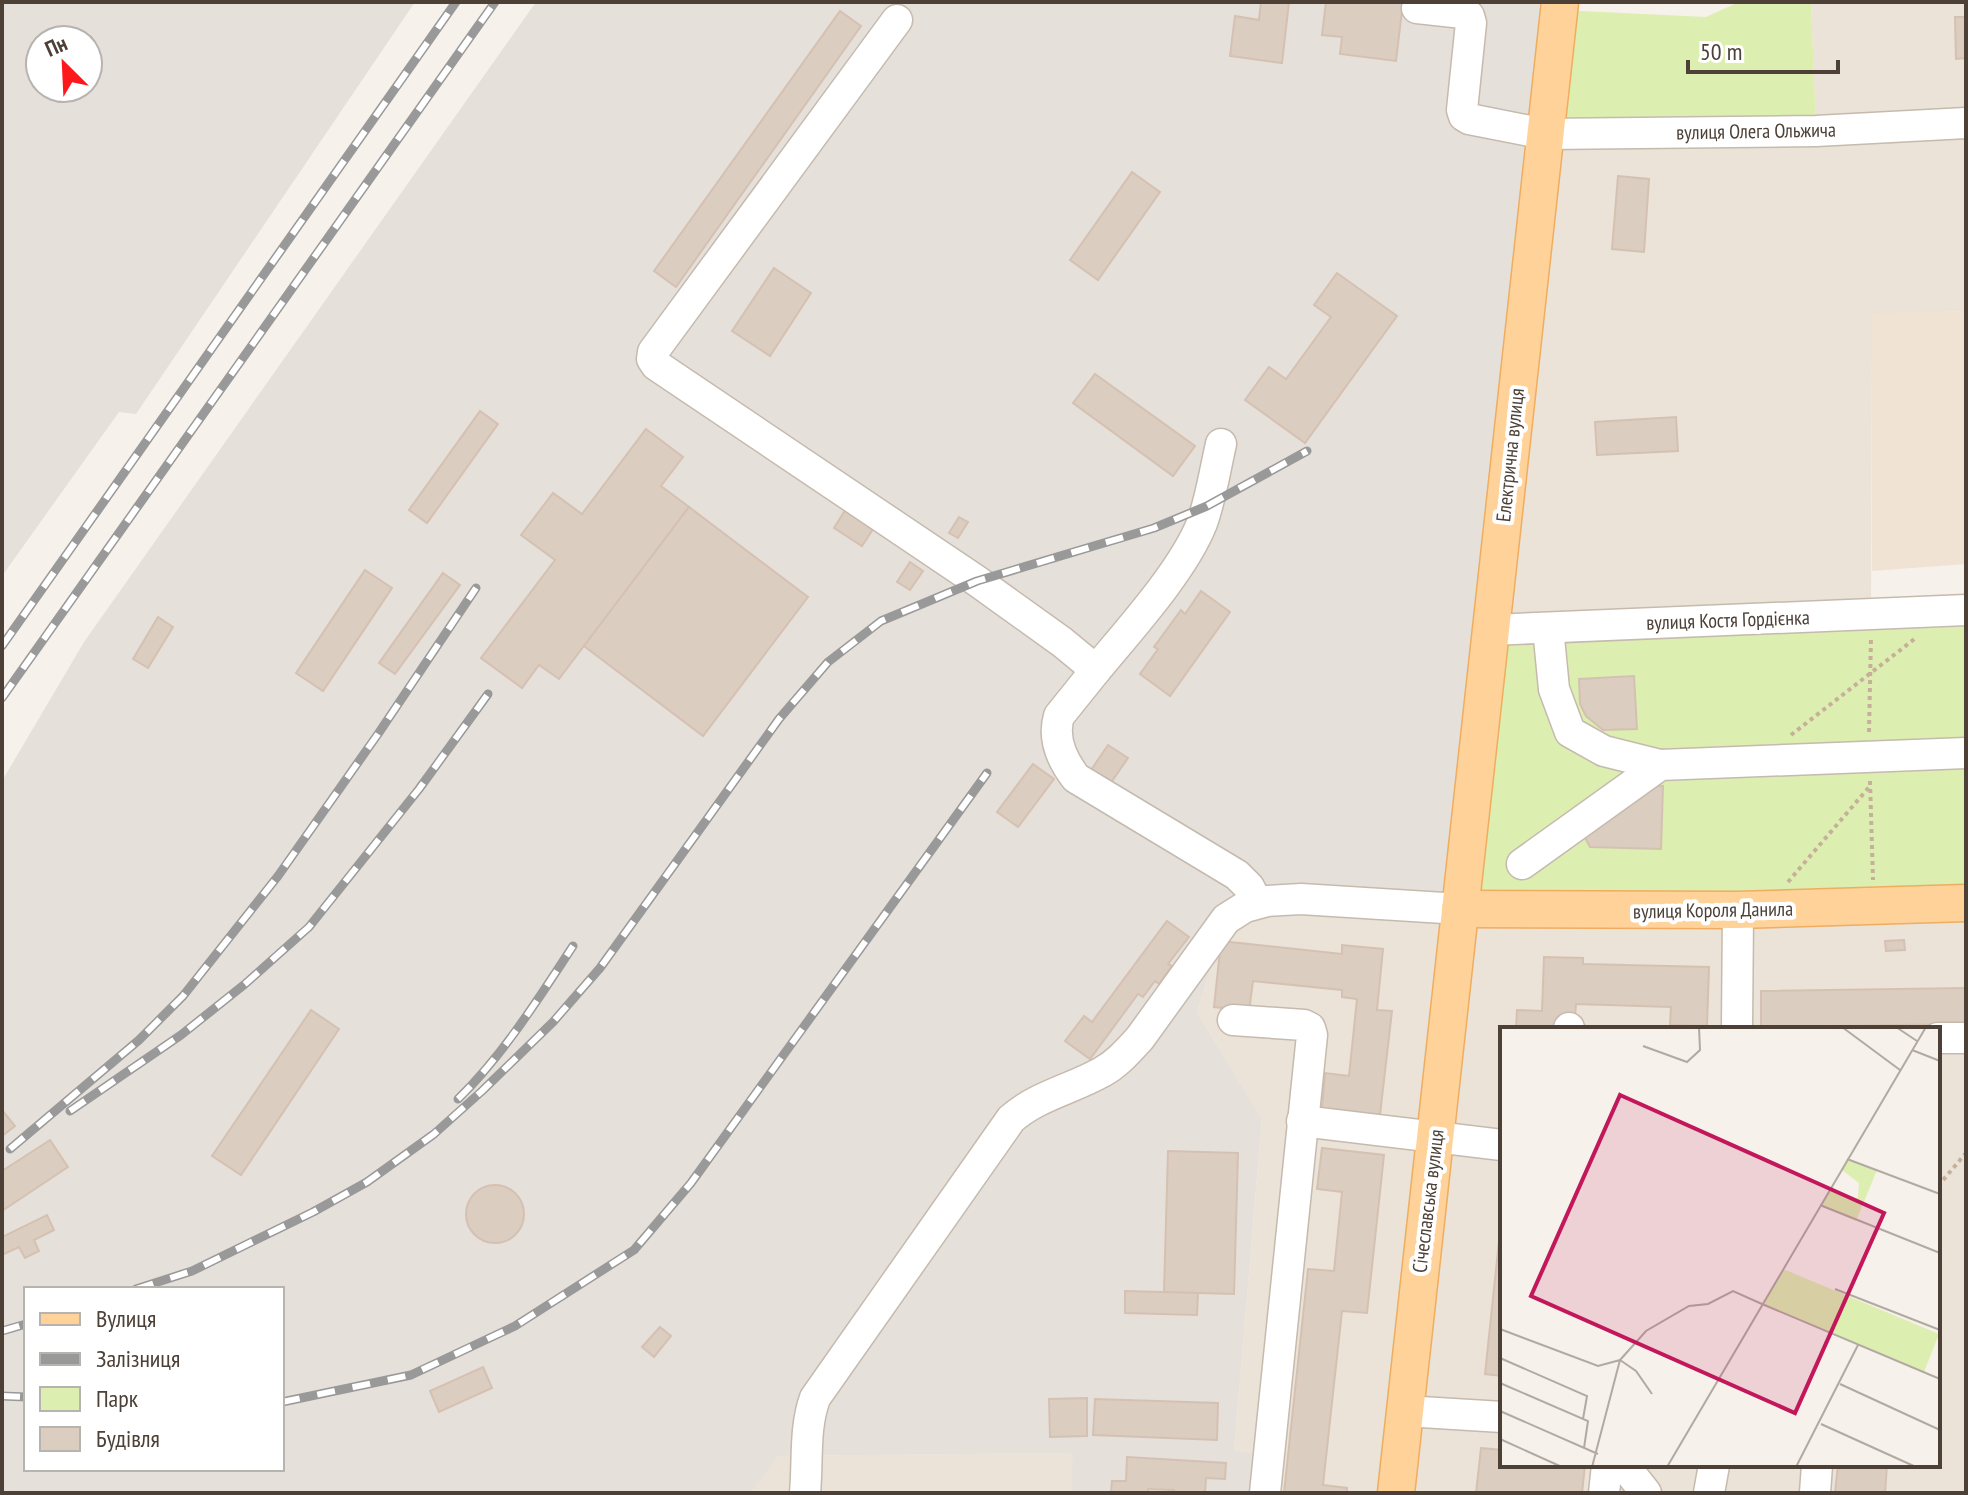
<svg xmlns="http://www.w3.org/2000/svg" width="1968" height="1495" font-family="'PT Sans Narrow',sans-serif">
  <rect width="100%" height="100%" fill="#f6f1ea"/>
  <g fill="#ebe2d8" fill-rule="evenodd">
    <path d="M1811 2H1966V311L1872 315 1871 614 1491 630 1545 134 1816 131Z"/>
    <path d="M1966 903V1493H1270L1234 1451 1262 1119 1197 1012 1226 919 1245 907ZM1502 1029H1938V1465H1502Z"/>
    <path d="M1074 1453 1071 1493H751L777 1456Z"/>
  </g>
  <g fill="#e6e0db" fill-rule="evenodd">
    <path d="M2 2H415L136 414 119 412 2 576ZM40 40H88V88H40Z"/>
    <path d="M536 2H1560L1460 909 1301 899 1226 919 1197 1012 1262 1119 1234 1451 1272 1457 1270 1493H1071L1073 1453 778 1456 751 1493 2 1491V781L84 642ZM26 1289H282V1469H26Z"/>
  </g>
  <path fill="#f1e3d3" d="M1966 311V564L1872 571V314Z"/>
  <g fill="#dceeb0">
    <path d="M1739 2H1811L1816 131 1545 134 1559 10 1706 17Z"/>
    <path d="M1966 619V903L1460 909 1491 630Z"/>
  </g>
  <g fill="#dccdc1" stroke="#d5c1b1" stroke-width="2">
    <path d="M1261 2H1289L1282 63 1230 56 1235 16 1259 20Z"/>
    <path d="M1326 2H1403L1396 61 1340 54 1342 37 1322 35Z"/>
    <path d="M840 11 861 26 676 287 654 271Z"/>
    <path d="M1955 17H1966V58L1956 59Z"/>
    <path d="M1132 172 1160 192 1098 280 1070 260Z"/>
    <path d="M1618 176 1649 179 1644 252 1612 249Z"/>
    <path d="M774 268 811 293 770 356 732 331Z"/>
    <path d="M1337 273 1397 316 1305 443 1245 400 1269 367 1286 379 1331 317 1314 305Z"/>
    <path d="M1095 374 1195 446 1173 476 1073 403Z"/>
    <path d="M480 411 498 424 427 523 409 510Z"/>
    <path d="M1676 417 1678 451 1597 455 1595 422Z"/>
    <path d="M646 429 683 457 661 486 689 507 559 679 539 665 522 688 481 658 555 560 521 535 553 493 582 514Z"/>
    <path d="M849 504 877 523 862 546 834 528Z"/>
    <path d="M689 507 808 597 703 736 584 646Z"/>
    <path d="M959 517 968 522 958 538 949 533Z"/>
    <path d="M910 562 923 571 910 590 897 582Z"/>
    <path d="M365 570 392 588 323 691 296 673Z"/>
    <path d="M443 573 460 585 395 674 379 663Z"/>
    <path d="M1201 591 1230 612 1170 696 1140 674 1158 649 1154 647 1181 610 1185 614Z"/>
    <path d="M158 617 173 627 148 668 133 659Z"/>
    <path d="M1634 676 1637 729 1603 730 1586 716 1580 704 1579 679Z"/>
    <path d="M1108 745 1128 758 1110 784 1091 770Z"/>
    <path d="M1033 764 1054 779 1018 827 997 812Z"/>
    <path d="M1640 785 1663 786 1661 849 1590 847 1584 836Z"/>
    <path d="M1167 921 1189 937 1168 964 1172 966 1159 984 1155 981 1143 997 1138 994 1090 1059 1065 1041 1084 1016 1092 1022Z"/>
    <path d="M1904 940 1905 950 1886 951 1885 941Z"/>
    <path d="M1221 941 1342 954V945L1383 949 1377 1010 1392 1011 1380 1115 1322 1108 1325 1073 1349 1076 1357 999 1342 997V990L1253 981 1249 1011 1214 1007Z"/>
    <path d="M1544 957 1583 958V964L1709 967 1707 1026 1670 1025 1671 1007 1576 1004 1575 1017 1559 1016 1558 1029H1516L1517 1010 1542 1011Z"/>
    <path d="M1966 988V1024L1761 1027V991Z"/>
    <path d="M311 1010 339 1029 241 1175 212 1156Z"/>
    <path d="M2 1110 15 1126 2 1136Z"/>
    <path d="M50 1140 68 1167 2 1211V1171Z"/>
    <path d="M1322 1148 1384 1155 1367 1313 1342 1311 1323 1485 1347 1488V1493H1284L1308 1269 1334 1271 1342 1192 1317 1189Z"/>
    <path d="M1168 1151 1238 1153 1234 1294 1164 1292Z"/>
    <circle cx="495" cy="1214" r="29"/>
    <path d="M1502 1213V1376L1485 1374Z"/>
    <path d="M47 1215 54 1230 34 1240 39 1251 25 1258 19 1247 2 1255V1237Z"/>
    <path d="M1125 1291 1198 1293 1197 1315 1125 1313Z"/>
    <path d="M660 1327 671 1336 654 1357 642 1347Z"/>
    <path d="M483 1367 492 1388 439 1412 430 1391Z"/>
    <path d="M1087 1398V1436L1050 1437 1049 1399Z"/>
    <path d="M1095 1399 1218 1403 1217 1440 1093 1435Z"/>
    <path d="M1481 1448 1502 1450V1465H1585L1582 1493H1476Z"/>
    <path d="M1127 1457 1226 1463 1225 1479 1206 1478 1205 1493H1174V1490L1148 1489V1493H1111L1112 1481H1126Z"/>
    <path d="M1838 1465H1887L1885 1493H1835Z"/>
  </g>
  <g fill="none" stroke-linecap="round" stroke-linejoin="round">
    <defs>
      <g id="minor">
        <path d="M1417 8 1463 13 1469 16 1471 23 1462 110 1464 116 1469 119 1545 134 1816 131 1966 123"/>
        <path d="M897 20 653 352 652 359 656 365 977 581 1062 642 1096 670 1059 716C1052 739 1062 760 1076 778L1237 875 1249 887 1257 903"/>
        <path d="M1548 628 1554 689 1570 732 1604 751 1660 765"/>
        <path d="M1491 630 1966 610"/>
        <path d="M1096 670C1129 630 1183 571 1202 523 1211 498 1215 470 1221 444"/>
        <path d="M1522 864 1660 765 1966 753"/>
        <path d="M1233 1020 1304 1025 1310 1028 1312 1035 1265 1493"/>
        <path d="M1569 1028V1029"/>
        <path d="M1737 1029 1738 910"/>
        <path d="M1938 1038H1966"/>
        <path d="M1302 1121 1502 1145"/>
        <path d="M1405 1411 1502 1417"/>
        <path d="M1624 1465 1646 1493"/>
        <path d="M805 1493C808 1461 804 1428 815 1398L1011 1119C1037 1096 1072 1089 1102 1072 1117 1064 1128 1051 1140 1038L1226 919 1245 907 1267 901 1301 899 1460 909"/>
        <path d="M1604 1493 1607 1465"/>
        <path d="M1709 1493 1714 1465"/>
        <path d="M1815 1493 1817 1465"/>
      </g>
      <g id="major">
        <path d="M1460 909 1738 910 1966 903"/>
        <path d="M1396 1493 1560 2"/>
      </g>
    </defs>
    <use href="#minor" stroke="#c6baae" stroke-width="33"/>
    <use href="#major" stroke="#efad5f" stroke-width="39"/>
    <g stroke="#c6b09b" stroke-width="4" stroke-dasharray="4 4" stroke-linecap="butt">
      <path d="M1869 732 1871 637"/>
      <path d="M1791 735 1917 637"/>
      <path d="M1870 781 1873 880"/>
      <path d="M1788 882 1870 786"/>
      <path d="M1938 1186 1966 1153"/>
    </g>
    <use href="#minor" stroke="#fff" stroke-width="30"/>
    <use href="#major" stroke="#ffd29a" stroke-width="36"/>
    <defs>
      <g id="rail">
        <path d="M2 646 456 2"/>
        <path d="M2 698 495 2"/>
        <path d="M458 1099C504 1054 538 999 573 946"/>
        <path d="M70 1111 181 1035 245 984 309 927 419 789 488 694"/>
        <path d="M10 1149 139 1040 183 996 278 876 378 734 476 588"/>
        <path d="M136 1289 192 1271 313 1212 367 1182 434 1134 482 1091 553 1022 600 968 779 719 828 662 881 621 977 581 1154 528 1207 506 1307 451"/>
        <path d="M2 1331 26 1324"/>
        <path d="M2 1396 26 1397"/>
        <path d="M282 1402 411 1375 515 1326 634 1250 691 1183 987 773"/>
      </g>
    </defs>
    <use href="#rail" stroke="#999" stroke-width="9"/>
    <use href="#rail" stroke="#fff" stroke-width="6" stroke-dasharray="18" stroke-linecap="butt"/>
  </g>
  <g text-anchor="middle" stroke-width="8" stroke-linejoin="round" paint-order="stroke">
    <g font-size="20" fill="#4c4037" stroke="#fff">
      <text transform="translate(1756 131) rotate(-1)" y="7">вулиця Олега Ольжича</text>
      <text transform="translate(1510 455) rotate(-84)" y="7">Електрична вулиця</text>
      <text transform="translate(1728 620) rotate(-2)" y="7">вулиця Костя Гордієнка</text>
      <text transform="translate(1713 910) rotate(-1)" y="7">вулиця Короля Данила</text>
      <text transform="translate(1428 1201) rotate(-83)" y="7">Січеславська вулиця</text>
    </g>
  </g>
  <g transform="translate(1500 1027)">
    <rect width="440" height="440" fill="#f6f1ea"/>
    <path d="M347 132 377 143 356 194 320 179 329 163 348 172 358 171 359 156 341 142ZM283 242 439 307 424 345 262 277Z" fill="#dceeb0"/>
    <path fill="none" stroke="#b2aaa2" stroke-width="2" d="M342 0 400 43M396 0 417 14M143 19 187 35 200 23 199 0M412 23 440 34M347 132 440 167M320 178 440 226M335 262 440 303M262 277 440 352M0 302 98 339 120 333 146 304 189 279 208 277 233 264 262 277M0 331 87 369 83 392M120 333 136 344 152 367M0 356 88 394 84 421M340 357 440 403M0 384 98 427M321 397 416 440M0 412 62 440M92 440 120 333M167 440 426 0M296 440 358 318"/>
    <path fill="#c2185b" fill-opacity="0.15" stroke="#c2185b" stroke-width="4" d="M120 68 384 186 295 386 31 269Z"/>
    <rect width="440" height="440" fill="none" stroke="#4c4037" stroke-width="4"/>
  </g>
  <rect width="1968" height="1495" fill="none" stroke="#4c4037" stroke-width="8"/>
  <rect x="24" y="1287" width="260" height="184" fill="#ffffff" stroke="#b7b3af" stroke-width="2"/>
  <rect x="40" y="1313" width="40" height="12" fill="#ffd29a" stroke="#b7b3af" stroke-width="2"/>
  <text x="96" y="1327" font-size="24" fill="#4c4037">Вулиця</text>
  <rect x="40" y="1353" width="40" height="12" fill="#999999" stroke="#b7b3af" stroke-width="2"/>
  <text x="96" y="1367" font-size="24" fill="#4c4037">Залізниця</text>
  <rect x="40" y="1387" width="40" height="24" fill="#dceeb0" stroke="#b7b3af" stroke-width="2"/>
  <text x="96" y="1407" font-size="24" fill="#4c4037">Парк</text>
  <rect x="40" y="1427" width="40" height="24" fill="#dccdc1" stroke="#b7b3af" stroke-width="2"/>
  <text x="96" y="1447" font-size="24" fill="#4c4037">Будівля</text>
  <g transform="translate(64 64) rotate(336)"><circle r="38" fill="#ffffff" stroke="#b7b3af" stroke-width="2"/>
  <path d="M0-6L14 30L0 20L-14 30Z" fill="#ff181b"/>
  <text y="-12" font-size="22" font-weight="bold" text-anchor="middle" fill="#4c4037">Пн</text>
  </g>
  <path d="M1688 60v12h150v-12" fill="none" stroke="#4c4037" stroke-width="4"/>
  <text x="1700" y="60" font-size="24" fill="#4c4037" stroke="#ffffff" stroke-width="6" paint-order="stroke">50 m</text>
</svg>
